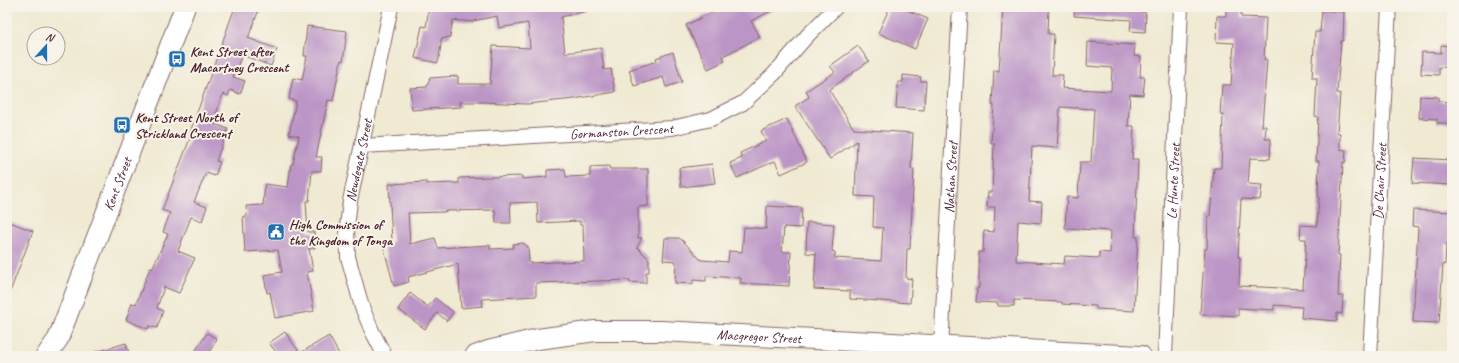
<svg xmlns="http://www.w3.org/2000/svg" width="1459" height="363" font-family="Caveat,sans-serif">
  <rect width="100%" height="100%" fill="#f7f3e8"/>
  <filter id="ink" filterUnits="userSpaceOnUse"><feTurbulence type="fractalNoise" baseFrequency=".025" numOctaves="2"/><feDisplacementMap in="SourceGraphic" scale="8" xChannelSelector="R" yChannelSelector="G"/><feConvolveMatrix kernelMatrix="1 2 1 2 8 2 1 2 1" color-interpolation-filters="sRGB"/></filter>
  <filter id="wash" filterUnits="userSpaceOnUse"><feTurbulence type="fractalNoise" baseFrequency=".012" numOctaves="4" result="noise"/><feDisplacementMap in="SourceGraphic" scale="16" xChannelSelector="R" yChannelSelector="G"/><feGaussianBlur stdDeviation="0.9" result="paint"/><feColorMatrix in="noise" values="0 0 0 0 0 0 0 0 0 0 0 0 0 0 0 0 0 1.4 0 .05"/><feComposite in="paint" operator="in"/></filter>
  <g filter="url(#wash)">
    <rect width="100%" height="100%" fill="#f0ead3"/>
    <g id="blocks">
      <g fill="#bb95c6" fill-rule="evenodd">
        <path d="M235 7H260L248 38 277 49 271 66 242 55 233 77 245 81 240 94 230 90 228 96 223 94 213 123 228 129 216 161 220 162 215 176 206 173 194 202 207 207 202 221 191 217 178 251 195 258 179 293 164 287 157 308 163 311 157 328 149 326 148 329 126 320 132 303 136 304 150 268 152 269 168 234 163 232 170 213 162 210 191 136 189 135Z"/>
        <path d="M429 7H585L586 11 561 17 565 53 601 48 604 70 611 69 615 92 574 99 527 104 481 102H460L461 107 412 110 410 88 427 87 430 78 458 76V84H490L493 46 530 48 528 23 499 28 497 16 473 21V22L453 20 450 37 441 39V45L438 63 415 58 422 26 426 27Z"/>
        <path d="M713 7H779L751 21 760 37 723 56 725 61 708 69 686 25 715 11Z"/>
        <path d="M890 7H900L928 19 915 49 878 33Z"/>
        <path d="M1003 7H1049L1048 34H1054L1052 75H1063L1062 88 1111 91 1112 68 1087 66 1088 42 1135 45 1134 56 1141 57 1140 77H1145L1143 95 1130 94 1128 126H1134L1132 159H1138L1135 237H1138L1134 311 1096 309V306L1062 304V302L1014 300V306H998V303L976 302 977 288H979V252H983L984 231 994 232 995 207H987L988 192H992L994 143H991L994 105H992L994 70 999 71ZM1060 107 1094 109 1091 162H1080L1078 198 1067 197 1065 228 1111 231 1110 253 1099 252V258L1065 256 1064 264 1016 261 1018 221 1041 223 1042 202 1029 201 1032 146 1057 148Z"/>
        <path d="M1075 7H1142L1141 12 1146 13 1145 32 1130 31 1131 20 1074 16Z"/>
        <path d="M1226 9 1241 10V17L1266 18 1264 59 1267 60 1262 126H1266L1265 139H1271L1270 159 1250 158 1248 184 1262 185 1260 200 1241 199 1238 257H1240L1239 286 1303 289 1306 239H1300L1301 225 1317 226 1319 197H1318L1319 161H1316L1318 117 1315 116 1317 78H1312L1315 32H1320L1322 10 1344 12 1343 41H1341L1337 93H1340L1337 133H1340V149L1346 150 1345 163 1343 162 1338 255H1340L1338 296H1343L1342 314 1337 313V321L1301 318 1302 307 1274 305V310L1238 308V316L1200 314 1205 249H1207L1208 216H1210L1214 168H1221L1223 115H1220L1222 85H1231L1234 43 1216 42 1217 16H1226Z"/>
        <path d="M307 26 347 31 343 61 341 60 333 101 328 100 316 157H322L321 171H312L309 201H306L308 232H314L315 248H309L313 271 307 272 314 311 275 318 270 292 267 293 264 275 282 272 278 250 245 252 243 217 247 216 246 206 263 205 265 184 288 187 291 164H293L299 136 289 134 296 101 289 99 293 78 302 80 307 56H304Z"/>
        <path d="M1441 45 1452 46V68L1439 67V75L1421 74 1422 52 1441 53Z"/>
        <path d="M858 46 869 61 829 90 854 129 913 133 911 169H914L910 249H907L906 278 912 279 910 303 850 299V291L814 289 816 254 806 253 807 222 834 224 832 251 835 252V258L881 261 883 228 873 227 874 197 855 196 857 141 830 159 795 106 809 97 806 91 835 72 830 66Z"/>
        <path d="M673 52 682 82 666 87 663 77 634 86 629 70 657 61 656 58Z"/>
        <path d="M903 75 921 77 920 81H926L924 110 896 108 898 82H903Z"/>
        <path d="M1420 96 1438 97V101L1452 102V123H1437V119L1419 118Z"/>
        <path d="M787 119 807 162 781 174 775 161 737 178 730 163 742 158 740 153 766 141 761 131Z"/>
        <path d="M1414 158 1452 160V185L1412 183Z"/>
        <path d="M712 164 715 183 681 187 679 168Z"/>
        <path d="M609 166 610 169H648V206L638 207V238H642L637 247 649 259V272H646V283L629 282V280L536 283V296L482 299 483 306 461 308 458 264 408 277 409 282 394 286 383 245 392 242 389 184 427 182V184L459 183V178L522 176V179L547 177V170L565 169 566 177 590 176V167ZM537 202 538 223 580 221V225H583L584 261 529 263 528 247 523 243 513 244V248L490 249V245L438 248 435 238 410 244 408 213 445 212V211L495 210 496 223H511L510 203Z"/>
        <path d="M767 206 802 208 801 228 784 227 782 252H791L789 286 740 283 741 278 706 276V281L693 280V284L675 283 676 261 663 260 665 238H679L684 242 701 260 728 262 729 251 742 252 744 227 766 229Z"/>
        <path d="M1413 210 1452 212 1450 244H1446L1445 265 1443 264 1439 323 1413 322 1418 227 1412 226Z"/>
        <path d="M7 221 33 231 8 297 7 296Z"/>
        <path d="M410 293 428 307 435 298 453 312 447 321 437 313 425 329 398 309Z"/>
        <path d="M285 332 300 353 329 336 340 356H279L269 343Z"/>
        <path d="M207 333 217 339 207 356H192Z"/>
        <path d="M126 343 130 356H93V353Z"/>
      </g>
    </g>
  </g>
  <g filter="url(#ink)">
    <use href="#blocks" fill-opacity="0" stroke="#846666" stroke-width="1"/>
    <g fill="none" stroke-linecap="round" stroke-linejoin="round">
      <defs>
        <g id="street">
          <path id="s1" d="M362 146 672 128 711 119 743 103 774 74 807 36 836 7"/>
          <path id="s2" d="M941 347 960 7"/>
          <path id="s3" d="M385 356 372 331 362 307 348 257 347 227 350 201 391 7"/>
          <path id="s4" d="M1165 356 1181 7"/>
          <path id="s5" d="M1370 356 1389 7"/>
        </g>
        <g id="secondary">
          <path id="s6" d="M46 356 58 339 185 7"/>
          <path id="s7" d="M475 356 488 351 538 339 595 331H661L1141 356"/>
        </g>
      </defs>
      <use href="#street" stroke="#846666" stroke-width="16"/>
      <use href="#secondary" stroke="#846666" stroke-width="22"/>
      <use href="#street" stroke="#fff" stroke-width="14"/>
      <use href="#secondary" stroke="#fff" stroke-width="20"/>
    </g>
  </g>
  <defs>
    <symbol id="bus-square" viewBox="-11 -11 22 22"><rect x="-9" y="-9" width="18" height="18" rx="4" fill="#1f6fb2" stroke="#f7f3e8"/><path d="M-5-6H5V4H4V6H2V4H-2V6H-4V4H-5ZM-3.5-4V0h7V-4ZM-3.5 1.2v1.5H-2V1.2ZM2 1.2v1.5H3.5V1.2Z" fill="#fff"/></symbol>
    <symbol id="civic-square" viewBox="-11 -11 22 22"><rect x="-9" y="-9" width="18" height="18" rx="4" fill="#1f6fb2" stroke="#f7f3e8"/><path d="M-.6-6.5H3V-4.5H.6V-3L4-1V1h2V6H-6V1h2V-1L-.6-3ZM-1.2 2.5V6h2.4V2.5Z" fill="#fff"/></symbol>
  </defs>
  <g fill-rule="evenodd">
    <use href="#bus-square" x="167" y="49" width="20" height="20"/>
    <use href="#bus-square" x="112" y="115" width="20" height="20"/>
    <use href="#civic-square" x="266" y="222" width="20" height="20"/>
  </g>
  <g text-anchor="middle" stroke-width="4" stroke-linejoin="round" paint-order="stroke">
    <g font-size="14" font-weight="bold" fill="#4a1f2b" stroke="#f7f3e8" text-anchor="start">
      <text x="190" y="56">Kent Street after<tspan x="190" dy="16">Macartney Crescent</tspan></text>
      <text x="135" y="122">Kent Street North of<tspan x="135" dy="16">Strickland Crescent</tspan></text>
      <text x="289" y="229">High Commission of<tspan x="289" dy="16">the Kingdom of Tonga</tspan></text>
    </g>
    <g font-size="14" fill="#4a1f2b" stroke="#f7f3e8">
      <text dy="5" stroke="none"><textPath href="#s1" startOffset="260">Gormanston Crescent</textPath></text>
      <text dy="5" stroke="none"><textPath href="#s3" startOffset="204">Newdegate Street</textPath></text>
      <text dy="5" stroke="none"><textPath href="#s2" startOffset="170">Nathan Street</textPath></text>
      <text dy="5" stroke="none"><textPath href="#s4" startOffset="175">Le Hunte Street</textPath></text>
      <text dy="5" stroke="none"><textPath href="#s5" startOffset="175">De Chair Street</textPath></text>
      <text dy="5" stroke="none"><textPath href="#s6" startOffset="187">Kent Street</textPath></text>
      <text dy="5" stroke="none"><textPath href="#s7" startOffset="287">Macgregor Street</textPath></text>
    </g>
  </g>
  <rect width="1459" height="363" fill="none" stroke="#f7f3e8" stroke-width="24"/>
  <g transform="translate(46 46) rotate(21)"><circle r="19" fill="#f7f3e8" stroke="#b29e9c"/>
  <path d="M0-3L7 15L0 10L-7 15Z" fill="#1f6fb2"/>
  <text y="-6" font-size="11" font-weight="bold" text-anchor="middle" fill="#4a1f2b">N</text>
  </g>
</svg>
